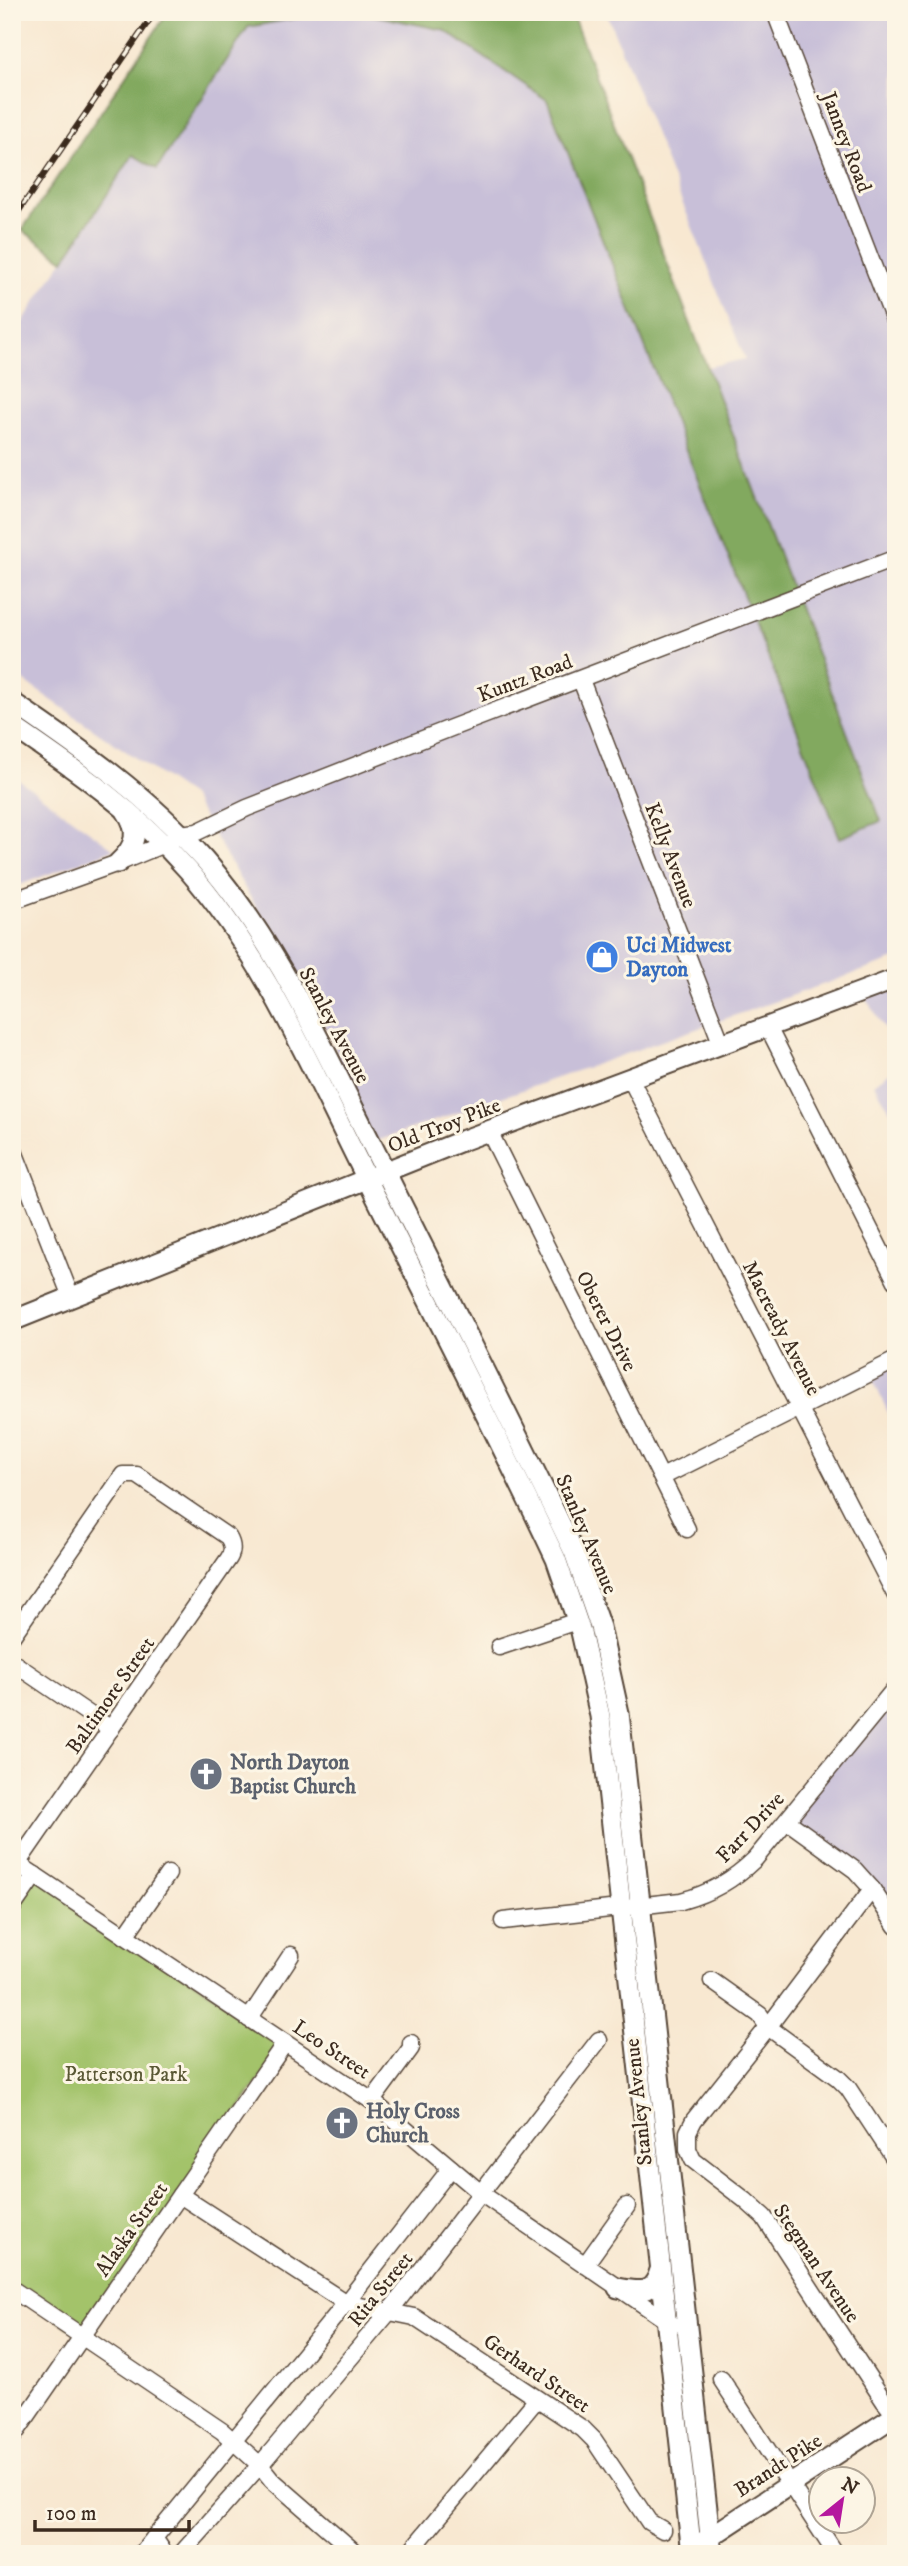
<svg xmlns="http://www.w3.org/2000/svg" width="908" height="2566" font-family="'IM FELL DW Pica',serif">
  <rect width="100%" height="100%" fill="#fcf5e5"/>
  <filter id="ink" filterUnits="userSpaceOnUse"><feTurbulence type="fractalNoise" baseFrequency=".0143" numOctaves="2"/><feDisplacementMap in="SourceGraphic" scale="14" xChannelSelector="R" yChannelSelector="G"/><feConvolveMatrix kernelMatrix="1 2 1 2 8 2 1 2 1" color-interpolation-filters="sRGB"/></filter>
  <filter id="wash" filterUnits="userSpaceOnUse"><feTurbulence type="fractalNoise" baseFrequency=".00686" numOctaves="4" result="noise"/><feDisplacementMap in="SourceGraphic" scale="28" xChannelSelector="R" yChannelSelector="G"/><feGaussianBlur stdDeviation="1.57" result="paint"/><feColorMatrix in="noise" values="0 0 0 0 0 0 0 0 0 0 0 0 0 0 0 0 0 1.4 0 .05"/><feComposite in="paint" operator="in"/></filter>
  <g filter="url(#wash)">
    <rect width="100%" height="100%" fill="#f8e8d1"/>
    <g fill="#c8bfd8">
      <path d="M329 12H358L444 30 547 100 840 838 881 821 707 367 745 359 606 12H896V959L371 1143 328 1030 191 796 12 673V338L133 154 157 169 248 27Z"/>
      <path d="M12 775 114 849 12 888Z"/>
      <path d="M896 979V1047L862 992Z"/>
      <path d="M896 1068V1120L874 1084Z"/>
      <path d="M896 1360V1430L870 1373Z"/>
      <path d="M896 1690V1903L787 1821Z"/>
    </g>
    <path fill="#a3c36b" stroke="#6f7644" stroke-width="2" d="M35 1875 285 2043 83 2336 12 2289V1908Z"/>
    <g fill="#82a95f" stroke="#5e6a3e" stroke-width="2">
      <path d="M168 12H329L248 27 157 169 133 155 64 260 22 230Z"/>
      <path d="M358 12H571L881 821 840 838 547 100 444 30Z"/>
    </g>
  </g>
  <g filter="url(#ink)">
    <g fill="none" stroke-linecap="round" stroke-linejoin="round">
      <defs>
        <g id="minor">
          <path d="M775 12 896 325"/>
          <path d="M581 680 722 1045"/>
          <path d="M12 901 118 863 171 841 179 834 197 832 247 808 451 728 896 558"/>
          <path d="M768 1027 896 1281"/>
          <path d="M631 1080 896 1596"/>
          <path d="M489 1131 687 1529"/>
          <path d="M12 1146 71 1297"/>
          <path d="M662 1477 896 1360"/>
          <path d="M12 1636 123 1475H137L228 1537C233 1545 233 1551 229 1558L17 1864"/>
          <path d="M499 1647 577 1621"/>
          <path d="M12 1662 111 1729"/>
          <path d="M787 1821 855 1870 872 1889 896 1926"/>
          <path d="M12 1860 372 2101 482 2194 673 2325"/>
          <path d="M872 1889 768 2027 694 2120 688 2132V2149L693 2160 745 2200 764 2217 884 2401 896 2416"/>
          <path d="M12 1908 35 1875"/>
          <path d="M503 1921 681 1901C711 1893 733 1880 755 1859L896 1687"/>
          <path d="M125 1936 168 1874"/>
          <path d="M712 1981 760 2015 768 2027 838 2078 848 2088 896 2161"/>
          <path d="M249 2019 291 1955"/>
          <path d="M372 2101 411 2048V2043"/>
          <path d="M180 2195 346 2303 414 2317 583 2429 594 2440 649 2522 663 2530"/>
          <path d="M585 2265 627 2206"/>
          <path d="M12 2289 222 2431 260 2465 272 2480 357 2554"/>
          <path d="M721 2379 836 2554"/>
          <path d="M12 2438 285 2043"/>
          <path d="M154 2538 165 2554"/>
          <path d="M141 2554 346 2303 451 2168"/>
          <path d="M181 2554 260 2465 389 2312 599 2040"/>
          <path d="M408 2554 537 2399"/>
        </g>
        <g id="major">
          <path d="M12 702C81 749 148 796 204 859 277 942 322 1047 372 1145 440 1281 509 1416 574 1552L600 1627 619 1713 712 2554"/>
          <path d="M12 726C75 769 137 812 188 870 262 954 308 1061 358 1161 424 1294 493 1425 556 1559L581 1632 600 1716 692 2554"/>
          <path d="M118 863C136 847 140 831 126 811"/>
          <path d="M12 1321 464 1140 896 979"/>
          <path d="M618 2288C640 2292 653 2295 660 2270"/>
          <path d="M701 2543 896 2415"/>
        </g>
      </defs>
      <use href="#minor" stroke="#574639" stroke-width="19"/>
      <use href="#major" stroke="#574639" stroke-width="23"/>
      <use href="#minor" stroke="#fff" stroke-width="16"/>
      <use href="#major" stroke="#fff" stroke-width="19"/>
      <defs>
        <path id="rail" d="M12 221 155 12"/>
      </defs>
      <use href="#rail" stroke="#3b2a1e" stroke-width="6"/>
      <use href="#rail" stroke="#fcf5e5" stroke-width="3.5" stroke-dasharray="10" stroke-linecap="butt"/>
    </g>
  </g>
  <defs>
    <symbol id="shop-disc" viewBox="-11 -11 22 22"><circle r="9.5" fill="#3f7fe0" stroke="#fcf5e5"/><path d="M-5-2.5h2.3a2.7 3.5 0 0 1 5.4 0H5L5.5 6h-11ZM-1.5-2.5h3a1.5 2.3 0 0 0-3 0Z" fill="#fff"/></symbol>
    <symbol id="church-disc" viewBox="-11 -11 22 22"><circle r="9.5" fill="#6b7280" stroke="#fcf5e5"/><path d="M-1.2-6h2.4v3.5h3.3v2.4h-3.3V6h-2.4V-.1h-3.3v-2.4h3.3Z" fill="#fff"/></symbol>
  </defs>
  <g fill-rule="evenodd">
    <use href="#shop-disc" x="583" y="938" width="38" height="38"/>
    <use href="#church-disc" x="187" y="1755" width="38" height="38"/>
    <use href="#church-disc" x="323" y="2104" width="38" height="38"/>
  </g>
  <g text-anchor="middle" stroke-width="6" stroke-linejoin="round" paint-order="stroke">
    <g font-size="21" fill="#3b2a1e" stroke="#fcf5e5">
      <text transform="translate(847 142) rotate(69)" y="7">Janney Road</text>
      <text transform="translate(525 678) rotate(-21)" y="7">Kuntz Road</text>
      <text transform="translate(671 855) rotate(69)" y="7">Kelly Avenue</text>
      <text transform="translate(335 1025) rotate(62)" y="7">Stanley Avenue</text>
      <text transform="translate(444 1125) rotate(-21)" y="7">Old Troy Pike</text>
      <text transform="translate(607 1321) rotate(63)" y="7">Oberer Drive</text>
      <text transform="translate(782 1328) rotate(63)" y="7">Macready Avenue</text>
      <text transform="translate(587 1534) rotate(67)" y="7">Stanley Avenue</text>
      <text transform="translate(110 1695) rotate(-55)" y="7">Baltimore Street</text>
      <text transform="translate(750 1827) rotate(-47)" y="7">Farr Drive</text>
      <text transform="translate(332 2049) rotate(34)" y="7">Leo Street</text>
      <text transform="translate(638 2102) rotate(-96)" y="7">Stanley Avenue</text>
      <text transform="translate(131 2229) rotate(-55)" y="7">Alaska Street</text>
      <text transform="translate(817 2263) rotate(56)" y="7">Stegman Avenue</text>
      <text transform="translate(380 2289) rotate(-51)" y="7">Rita Street</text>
      <text transform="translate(537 2373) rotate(34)" y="7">Gerhard Street</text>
      <text transform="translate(778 2465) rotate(-33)" y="7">Brandt Pike</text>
    </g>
    <g font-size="21" font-weight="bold" fill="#366cbe" stroke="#fcf5e5" text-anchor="start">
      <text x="626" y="952">Uci Midwest<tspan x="626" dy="24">Dayton</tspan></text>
    </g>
    <g font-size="21" font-weight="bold" fill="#5b616d" stroke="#fcf5e5" text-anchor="start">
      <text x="230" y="1769">North Dayton<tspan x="230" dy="24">Baptist Church</tspan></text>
      <text x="366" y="2118">Holy Cross<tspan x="366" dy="24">Church</tspan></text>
    </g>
    <g font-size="21" fill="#5a5835" stroke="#fcf5e5">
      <text x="126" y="2081">Patterson Park</text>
    </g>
  </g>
  <rect width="908" height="2566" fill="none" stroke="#fcf5e5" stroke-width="42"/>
  <g transform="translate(842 2500) rotate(30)"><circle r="33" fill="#fcf5e5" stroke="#afa495" stroke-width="2"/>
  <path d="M0-5L12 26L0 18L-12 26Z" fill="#b5179e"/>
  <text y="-10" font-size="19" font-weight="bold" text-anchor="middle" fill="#3b2a1e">N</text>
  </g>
  <path d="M35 2520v10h154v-10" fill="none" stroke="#3b2a1e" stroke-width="3.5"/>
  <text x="46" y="2520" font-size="21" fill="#3b2a1e" stroke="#fcf5e5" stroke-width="5" paint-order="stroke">100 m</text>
</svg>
